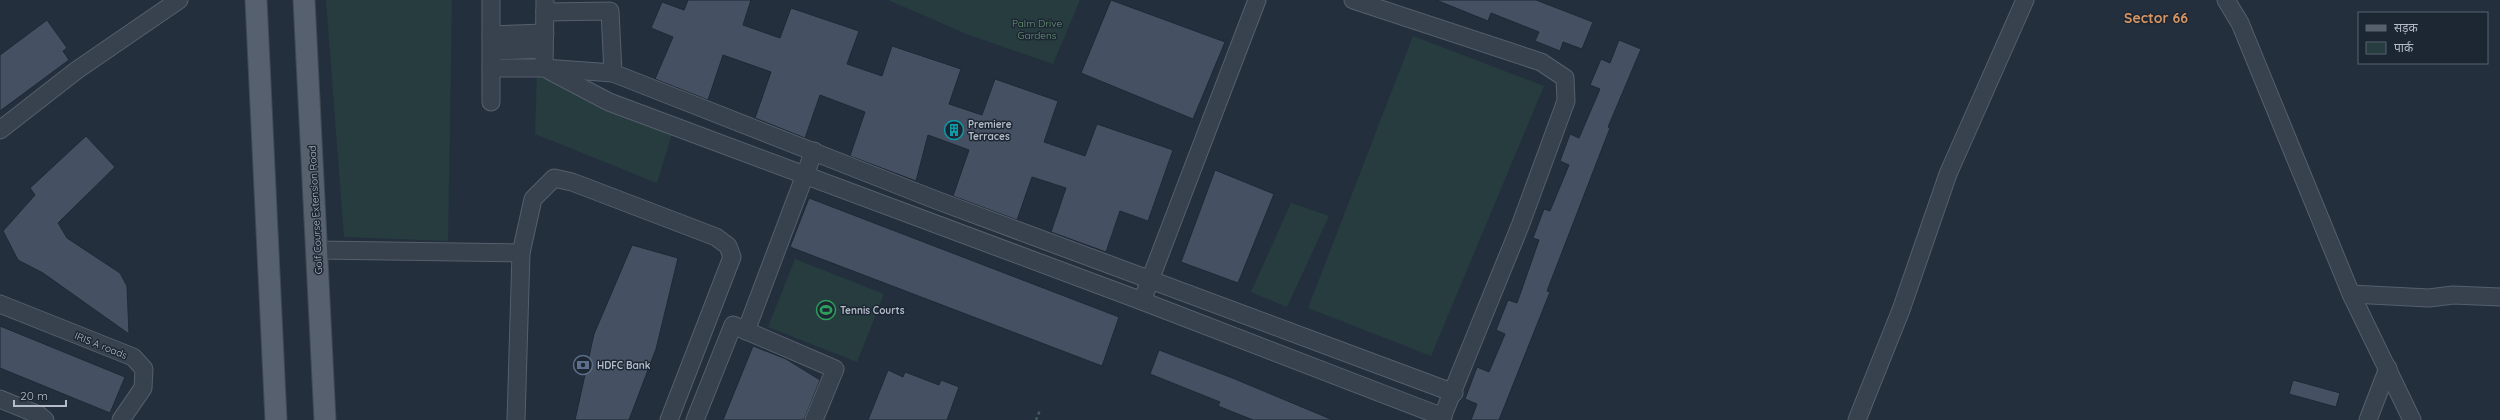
<svg xmlns="http://www.w3.org/2000/svg" width="2500" height="420" font-family="Quicksand,'Noto Sans Devanagari',sans-serif">
  <rect width="100%" height="100%" fill="#242f3e"/>
  <g fill="#263c3f">
    <path d="M326 0H452L448 241 344 237Z"/>
    <path d="M888 0H1080L1053 64 969 35Z"/>
    <path d="M1413 36 1544 86 1431 356 1308 308Z"/>
    <path d="M537 73 675 124 657 183 535 134Z"/>
    <path d="M1291 203 1329 216 1287 307 1251 292Z"/>
    <path d="M795 259 884 294 857 362 768 327Z"/>
  </g>
  <g fill="#455162" stroke="#1f2835">
    <path d="M688 0H751L743 25 780 38 791 8 859 31 847 64 882 76 892 46 961 69 949 104 982 115 995 79 1058 101 1044 142 1085 156 1097 124 1173 150 1148 221 1120 211 1106 252 1051 232 1066 188 1032 177 1017 220 953 196 969 150 928 135 916 181 850 156 865 112 820 95 805 138 755 118 771 72 723 55 708 100 655 79 673 37 651 28 662 2 684 10Z"/>
    <path d="M1111 0 1225 42 1193 119 1081 73Z"/>
    <path d="M1436 0H1536L1593 22 1582 49 1563 42 1560 51 1535 41 1539 32 1491 13 1488 21Z"/>
    <path d="M47 20 67 48 63 51 69 60 0 111V55Z"/>
    <path d="M1619 40 1641 49 1608 127 1610 128 1547 291 1550 292 1499 420H1471L1477 404 1465 399 1477 367 1489 372 1505 334 1496 330 1508 300 1517 303 1539 240 1533 238 1544 209 1550 211 1569 165 1560 161 1570 134 1579 138 1600 89 1590 85 1601 59 1610 63Z"/>
    <path d="M86 136 115 167 58 223 67 238 120 273 127 286 129 334 43 273 18 260 3 231 35 195 30 188Z"/>
    <path d="M1215 170 1274 194 1238 283 1181 262Z"/>
    <path d="M809 198 1119 317 1102 366 790 247Z"/>
    <path d="M632 245 678 258 656 349 629 420H575L594 334Z"/>
    <path d="M0 326 125 377 110 413 0 368Z"/>
    <path d="M753 346 786 359 820 380 804 420H723Z"/>
    <path d="M1159 350 1230 377 1333 420H1253L1218 406 1220 402 1150 374Z"/>
    <path d="M888 370 903 377 905 372 939 385 941 380 959 387 947 420H868Z"/>
    <path d="M2293 380 2340 393 2336 407 2289 394Z"/>
  </g>
  <g fill="none" stroke-linecap="round" stroke-linejoin="round">
    <defs>
      <g id="minor">
        <path d="M491 0V102"/>
        <path d="M1353 0 1541 62 1565 78 1566 101 1520 226 1441 420"/>
        <path d="M2226 0 2240 23 2351 294 2412 420"/>
        <path d="M545 12 610 11 613 73"/>
        <path d="M491 35 545 33"/>
        <path d="M492 51 544 49"/>
        <path d="M491 68H544L613 73 936 200 1454 393"/>
        <path d="M544 68 545 0"/>
        <path d="M550 71 609 102 1142 301 1443 417"/>
        <path d="M0 130 77 70 179 0"/>
        <path d="M317 250 521 253"/>
        <path d="M2351 294 2429 298 2453 295 2500 297"/>
        <path d="M1142 301 1257 0"/>
        <path d="M0 304 133 357 144 369 143 388 121 420"/>
        <path d="M746 331 814 151"/>
        <path d="M0 399 39 415 45 420"/>
        <path d="M516 420 521 253 533 199 554 178 572 182 716 237 728 246 732 257 669 420"/>
        <path d="M695 420 733 325 835 369 814 420"/>
        <path d="M1857 420 1901 310 1948 174 2025 0"/>
        <path d="M2368 420 2388 368"/>
      </g>
      <g id="major">
        <path d="M256 0 276 420"/>
        <path d="M304 0 325 420"/>
      </g>
    </defs>
    <use href="#minor" stroke="#565f6c" stroke-width="19"/>
    <use href="#major" stroke="#414a57" stroke-width="23"/>
    <path stroke="#44595c" stroke-width="2.5" stroke-dasharray="3 3" stroke-linecap="butt" d="M1036 420 1040 410"/>
    <use href="#minor" stroke="#38414e" stroke-width="17"/>
    <use href="#major" stroke="#56606e" stroke-width="21"/>
  </g>
  <defs>
    <symbol id="building-ring" viewBox="-11 -11 22 22"><circle r="9.5" fill="#1d2633" stroke="#0f9aa8" stroke-width="1.5"/><path d="M-4-6H4V6H1V3H-1V6H-4ZM-2.5-4.3h1.7v1.8h-1.7ZM.8-4.3h1.7v1.8H.8ZM-2.5-1h1.7V.8h-1.7ZM.8-1h1.7V.8H.8Z" fill="#0f9aa8"/></symbol>
    <symbol id="stadium-ring" viewBox="-11 -11 22 22"><circle r="9.5" fill="#1d2633" stroke="#2e9e5b" stroke-width="1.5"/><path d="M0-5a6.5 5 0 1 0 0 10a6.5 5 0 1 0 0-10ZM-3.5-1.8h7v3.6h-7Z" fill="#2e9e5b"/></symbol>
    <symbol id="bank-ring" viewBox="-11 -11 22 22"><circle r="9.5" fill="#1d2633" stroke="#5c6f8a" stroke-width="1.5"/><path d="M-6-4H6V4H-6ZM0-2.3a2.3 2.3 0 1 0 0 4.6a2.3 2.3 0 1 0 0-4.6Z" fill="#5c6f8a"/></symbol>
  </defs>
  <g fill-rule="evenodd">
    <use href="#building-ring" x="943" y="119" width="22" height="22"/>
    <use href="#stadium-ring" x="815" y="299" width="22" height="22"/>
    <use href="#bank-ring" x="572" y="354" width="22" height="22"/>
  </g>
  <g text-anchor="middle" stroke-width="3" stroke-linejoin="round" paint-order="stroke">
    <g font-size="10" fill="#6b9a76" stroke="#1d2633">
      <text x="1037" y="27">Palm Drive<tspan x="1037" dy="12">Gardens</tspan></text>
    </g>
    <g font-size="10" font-weight="bold" fill="#b4bcc9" stroke="#1d2633" text-anchor="start">
      <text x="968" y="128">Premiere<tspan x="968" dy="12">Terraces</tspan></text>
      <text x="840" y="314">Tennis Courts</text>
      <text x="597" y="369">HDFC Bank</text>
    </g>
    <g font-size="10" fill="#b4bcc9" stroke="#1d2633">
      <text transform="translate(315 210) rotate(-93)" y="4">Golf Course Extension Road</text>
      <text transform="translate(101 345) rotate(22)" y="4">IRIS A roads</text>
    </g>
    <g font-size="14" font-weight="bold" fill="#d59563" stroke="#1d2633">
      <text x="2156" y="23">Sector 66</text>
    </g>
  </g>
  <rect x="2358" y="12" width="130" height="52" fill="#1d2633" stroke="#59626f"/>
  <rect x="2366" y="25" width="20" height="6" fill="#56606e" stroke="#59626f"/>
  <text x="2394" y="32" font-size="12" fill="#b4bcc9">सड़क</text>
  <rect x="2366" y="42" width="20" height="12" fill="#263c3f" stroke="#59626f"/>
  <text x="2394" y="52" font-size="12" fill="#b4bcc9">पार्क</text>
  <path d="M14 400v6h52v-6" fill="none" stroke="#b4bcc9" stroke-width="2"/>
  <text x="20" y="400" font-size="12" fill="#b4bcc9" stroke="#1d2633" stroke-width="3" paint-order="stroke">20 m</text>
</svg>
